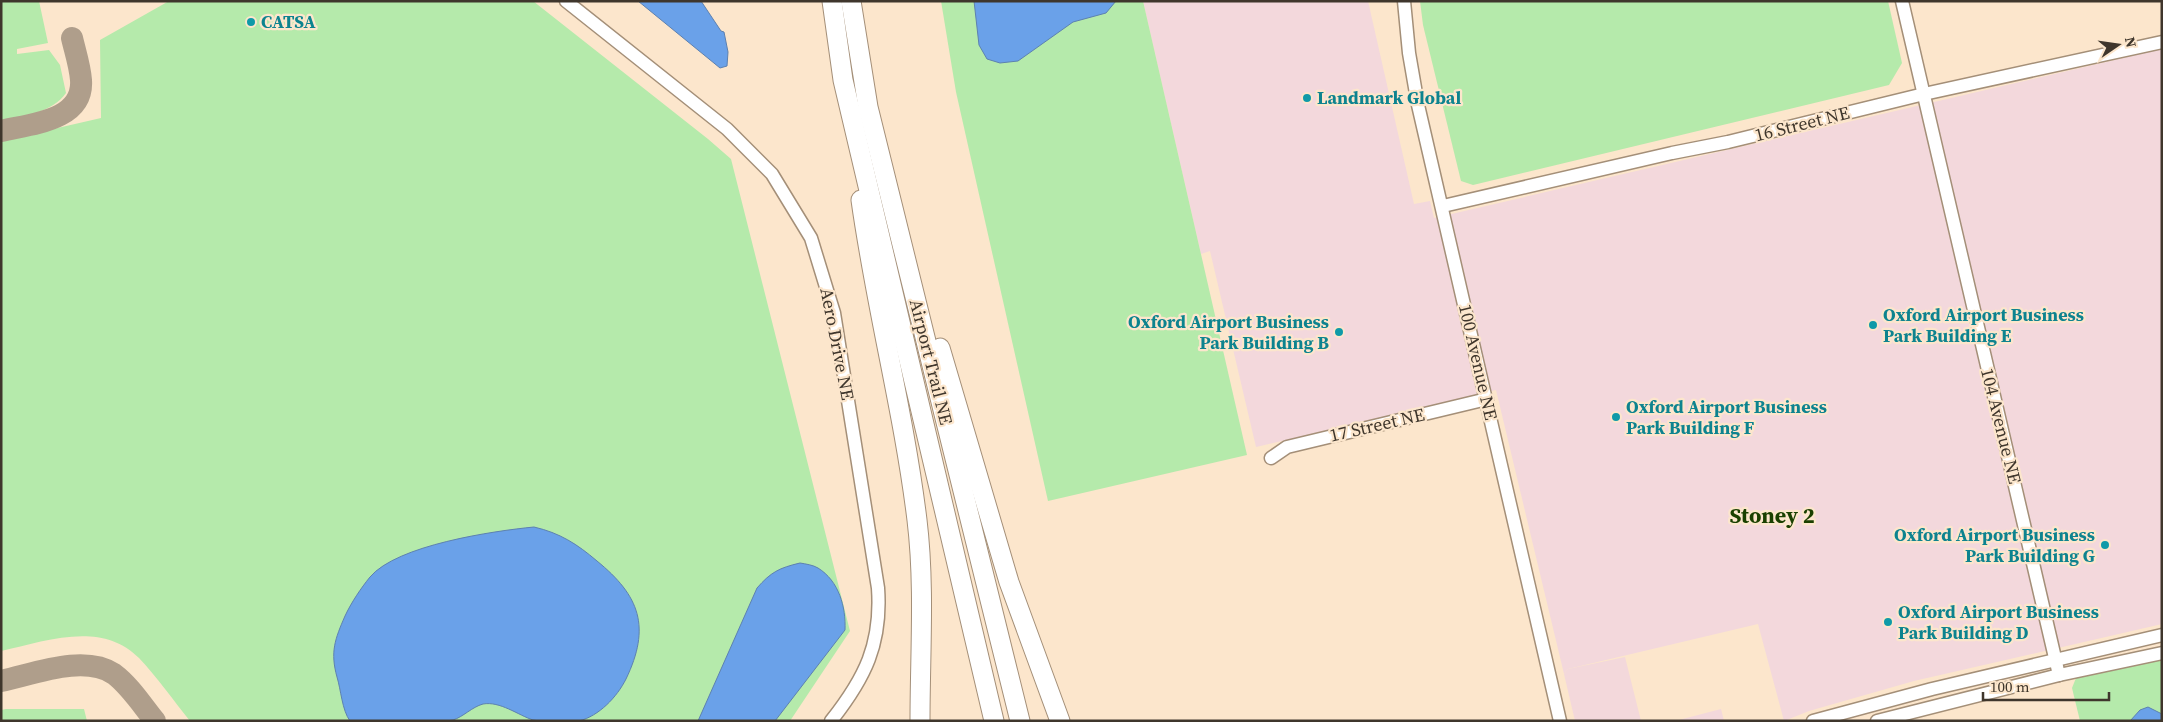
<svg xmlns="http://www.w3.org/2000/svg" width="2163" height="722" font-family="'Source Serif 4',serif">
  <rect width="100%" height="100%" fill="#fce6cc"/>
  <g fill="#f3d8db">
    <path d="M1625 657 1641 721H1575L1564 674 1568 669Z"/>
    <path d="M1721 709 1724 721H1675Z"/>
  </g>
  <path fill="#f3d8dc" d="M1143 1H1368L1414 204 1430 201 1434 218 2162 49V624L1914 681 1809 711 1784 721 1758 624 1568 669 1564 674 1496 390 1256 447 1210 251 1201 254Z"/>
  <g fill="#b5eaab">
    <path d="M1 1H39L48 43 17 49V54L49 50 60 65 66 93C52 113 24 116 1 121Z"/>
    <path d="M169 1H533L708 139 731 159 850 631 790 721H190C173 700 157 677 139 658 102 620 45 641 1 651V141L101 118 100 40Z"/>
    <path d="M941 1H1143L1247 455 1048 501 956 92Z"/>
    <path d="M1420 1H1888L1902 63 1889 85 1473 185 1461 181 1423 25Z"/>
    <path d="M2162 658V721H2080L2072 688 2076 678Z"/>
    <path d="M6 709H84L87 721H1V710Z"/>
  </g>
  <g fill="#6aa1e9" stroke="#5d81b0">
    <path d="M638 1H701L721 31 724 32 728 52 727 66 720 68Z"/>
    <path d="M974 1H1116L1106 13 1073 22 1018 61 1000 63 987 59 979 45Z"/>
    <path d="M534 527C560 533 577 544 597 561 640 596 651 627 626 679 617 697 599 716 579 721 570 722 542 722 533 720 518 715 500 701 483 704 472 707 463 717 453 720 445 722 434 721 426 721 401 721 376 721 350 721 342 710 341 690 337 677 330 652 335 639 345 616 351 603 361 588 370 577 397 545 493 531 534 527Z"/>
    <path d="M800 563C806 564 813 565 818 568 839 581 846 607 845 630L775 721H698L757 588C771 572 779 568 800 563Z"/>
    <path d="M2148 707 2162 714V721H2130L2140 710Z"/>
  </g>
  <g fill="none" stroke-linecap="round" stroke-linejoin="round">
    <g stroke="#af9e8b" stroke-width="22">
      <path d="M1 131C30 124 84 121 81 80 80 66 75 51 72 38"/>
      <path d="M1 681C34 674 84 654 114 674 130 686 142 705 155 721"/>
    </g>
    <defs>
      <g id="minor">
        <path d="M566 1 727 129 772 174 811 238 834 313 878 588C882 644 865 678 831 721"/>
        <path d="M1404 1 1409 53 1418 105 1560 721"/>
        <path d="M1902 1 2059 675"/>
        <path d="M1443 206 1672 153 1728 142 1924 94 2162 42"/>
        <path d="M1271 458 1287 447 1487 399"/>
        <path d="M1813 721 1932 689 2162 635"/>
        <path d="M1877 721 2059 675 2162 653"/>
      </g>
      <g id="highway">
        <path d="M832 1 843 80 994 721"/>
        <path d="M851 1 868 107 1020 721"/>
        <path d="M861 200C876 308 904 413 917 520 925 586 920 654 920 721"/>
        <path d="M940 348 1009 582 1060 721"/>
      </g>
    </defs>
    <use href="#minor" stroke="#a48f78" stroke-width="15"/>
    <use href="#highway" stroke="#a48f78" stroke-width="21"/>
    <use href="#minor" stroke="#fff" stroke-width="12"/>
    <use href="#highway" stroke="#fff" stroke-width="19"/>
  </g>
  <g fill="#0f9aa8" stroke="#fce6cc" stroke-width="2">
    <circle cx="251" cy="22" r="5"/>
    <circle cx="1307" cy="98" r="5"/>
    <circle cx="1873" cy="325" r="5"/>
    <circle cx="1339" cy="332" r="5"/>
    <circle cx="1616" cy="417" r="5"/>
    <circle cx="2105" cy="545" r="5"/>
    <circle cx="1888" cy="622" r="5"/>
  </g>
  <g text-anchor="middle" stroke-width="4.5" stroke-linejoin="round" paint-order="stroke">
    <g font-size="18" font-weight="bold" fill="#0d838f" stroke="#fce6cc" text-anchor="start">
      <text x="261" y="28">CATSA</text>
      <text x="1317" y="104">Landmark Global</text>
      <text x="1883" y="321">Oxford Airport Business<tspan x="1883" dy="21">Park Building E</tspan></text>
      <text x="1329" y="328" text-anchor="end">Oxford Airport Business<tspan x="1329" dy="21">Park Building B</tspan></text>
      <text x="1626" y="413">Oxford Airport Business<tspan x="1626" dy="21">Park Building F</tspan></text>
      <text x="2095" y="541" text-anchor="end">Oxford Airport Business<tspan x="2095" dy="21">Park Building G</tspan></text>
      <text x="1898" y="618">Oxford Airport Business<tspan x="1898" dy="21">Park Building D</tspan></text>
    </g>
    <g font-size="18" fill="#3f362c" stroke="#fce6cc">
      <text transform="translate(1802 124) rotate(-14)" y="6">16 Street NE</text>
      <text transform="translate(837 344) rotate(79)" y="6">Aero Drive NE</text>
      <text transform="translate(931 362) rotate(76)" y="6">Airport Trail NE</text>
      <text transform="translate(1478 362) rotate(77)" y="6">100 Avenue NE</text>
      <text transform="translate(1377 425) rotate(-13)" y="6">17 Street NE</text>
      <text transform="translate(2001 426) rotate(76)" y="6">104 Avenue NE</text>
    </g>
    <g font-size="22" font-weight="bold" fill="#1a4000" stroke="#fce6cc">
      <text x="1772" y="523">Stoney 2</text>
    </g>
  </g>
  <rect width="2163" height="722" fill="none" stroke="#3f362c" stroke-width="5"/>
  <g transform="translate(2118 45) rotate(77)" stroke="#fce6cc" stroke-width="4" paint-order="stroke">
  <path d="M0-4L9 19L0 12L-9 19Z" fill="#3f362c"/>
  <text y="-8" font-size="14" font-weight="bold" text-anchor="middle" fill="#3f362c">N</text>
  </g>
  <path d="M1983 692v8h126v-8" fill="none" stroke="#3f362c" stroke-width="2.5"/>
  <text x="1990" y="692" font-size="15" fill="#3f362c" stroke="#fce6cc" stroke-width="4" paint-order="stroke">100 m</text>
</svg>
